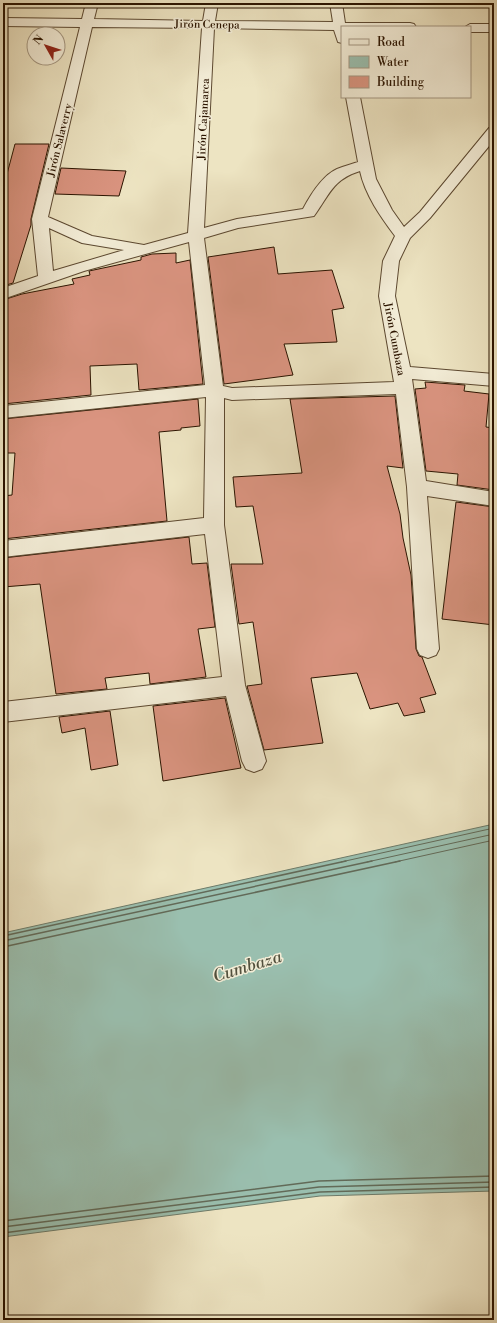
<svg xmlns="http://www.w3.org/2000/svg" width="497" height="1323" font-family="'Libre Bodoni',serif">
  <rect width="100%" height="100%" fill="#ede4c2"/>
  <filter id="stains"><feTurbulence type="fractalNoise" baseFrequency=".005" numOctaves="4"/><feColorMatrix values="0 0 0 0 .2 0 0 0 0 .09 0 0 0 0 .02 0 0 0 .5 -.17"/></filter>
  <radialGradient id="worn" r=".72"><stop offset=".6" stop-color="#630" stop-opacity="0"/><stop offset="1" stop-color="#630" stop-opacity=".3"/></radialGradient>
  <path fill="#9abfaf" stroke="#6e7b69" d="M494 824V1191L320 1196 3 1237V933Z"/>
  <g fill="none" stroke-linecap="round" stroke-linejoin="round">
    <g stroke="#626a58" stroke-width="1">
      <path d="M341 862 494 828"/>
      <path d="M367 862 494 834"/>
      <path d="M395 862 494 840"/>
    </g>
    <g stroke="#626a58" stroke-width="1.5">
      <path d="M3 936 346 861"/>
      <path d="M3 941 372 861"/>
      <path d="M3 947 400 861"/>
      <path d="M3 1221 319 1181 494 1176"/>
      <path d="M3 1227 319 1187 494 1182"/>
      <path d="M3 1233 320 1192 494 1187"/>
    </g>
  </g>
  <g fill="#da9480" stroke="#2b1400">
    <path d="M15 144H49L31 219V225L13 283 3 286V189Z"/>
    <path d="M61 168 126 171 119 196 55 194Z"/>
    <path d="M274 247 278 274 332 270 344 308 332 310 337 342 284 344 293 375 224 384 208 257Z"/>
    <path d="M176 253V263L190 260 203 384 139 390 137 364 90 366 91 395 3 404V300L22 294 74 284 72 279 90 275 89 271 141 260V257L152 254Z"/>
    <path d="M425 382 465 385 464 391 489 394 486 427 494 428V490L457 485 458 474 426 471 415 389 426 388Z"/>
    <path d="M395 396 403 468 387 466 400 514 403 538 411 575 416 649 419 656 422 657 436 694 420 698 425 712 404 716 398 703 370 709 357 673 311 678 323 743 264 750 247 686 262 684 253 622 239 624 231 564H263L253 506 236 507 233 477 302 473 290 399Z"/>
    <path d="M198 399 200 426 181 428V430L159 432 167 521 3 539V496L12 495 15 453H3V419Z"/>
    <path d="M456 502 494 507V625L442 619Z"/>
    <path d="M189 537 192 564 207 563 215 627 198 629 206 677 150 684 149 673 105 678 107 689 56 694 40 584 3 587V558Z"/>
    <path d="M225 698 241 768 163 781 153 706Z"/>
    <path d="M110 711 118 765 91 770 85 728 62 733 59 717Z"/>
  </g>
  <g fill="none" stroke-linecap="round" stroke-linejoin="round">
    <defs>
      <g id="street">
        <path d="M86 3H98L94 19 203 21 206 3H218L215 21 333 22 330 3H342L345 23H410L414 24 416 27H342V43L338 42 334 30 214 28 204 228 237 219 303 209C311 194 322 176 337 169 344 166 352 164 358 162L346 97H360L376 179 392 210 404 227 420 212 489 128 494 127V140L430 218 410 238 399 261 395 296 410 367 494 374V386L412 379 426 481 494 492V506L427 496 439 649 436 655 428 658 420 655 417 649 407 487 396 394 232 400 224 398V525L245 685 266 761 262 769 254 772 246 769 242 761 226 696 3 722V702L222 677 205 534 3 557V541L204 518 206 397 3 418V406L205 385 189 242 84 271 3 299V288L38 276 32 219 80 27 3 26V18L82 19ZM92 27 202 28 188 233 144 245 92 236 48 217ZM360 171C365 195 381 217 395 236L383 261 379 296 394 382 232 388 223 386 204 238 238 228 314 216C330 194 332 180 360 171ZM49 228 82 243 124 250 53 271Z"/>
        <path d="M470 24H494V32H470V27H465Z"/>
      </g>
    </defs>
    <use href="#street" stroke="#5c4830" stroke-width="2"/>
    <use href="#street" fill="#f3edd7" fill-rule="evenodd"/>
  </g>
  <g text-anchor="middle" stroke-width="3" stroke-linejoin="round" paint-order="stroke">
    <g font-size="11" fill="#2b1400" stroke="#f3edd7">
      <text transform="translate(207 24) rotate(1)" y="4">Jirón Cenepa</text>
      <text transform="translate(203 119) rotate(-87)" y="4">Jirón Cajamarca</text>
      <text transform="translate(59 140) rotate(-76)" y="4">Jirón Salaverry</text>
      <text transform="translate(395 339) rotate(79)" y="4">Jirón Cumbaza</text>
    </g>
    <g font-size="17" font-style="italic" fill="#52503d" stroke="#f3edd7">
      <text transform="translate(247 966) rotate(-17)" y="6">Cumbaza</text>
    </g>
  </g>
  <rect width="497" height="1323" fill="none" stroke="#ede4c2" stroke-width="16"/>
  <rect x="4" y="4" width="489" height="1315" fill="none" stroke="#2b1400" stroke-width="2"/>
  <rect x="8" y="8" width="481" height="1307" fill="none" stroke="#2b1400"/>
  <rect x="341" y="26" width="130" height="72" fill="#f3edd7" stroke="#a39681"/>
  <rect x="349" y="39" width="20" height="6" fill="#f3edd7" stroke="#a39681"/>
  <text x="377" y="46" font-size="12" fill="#2b1400">Road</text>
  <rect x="349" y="56" width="20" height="12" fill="#9abfaf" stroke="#a39681"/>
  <text x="377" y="66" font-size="12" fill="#2b1400">Water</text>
  <rect x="349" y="76" width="20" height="12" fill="#da9480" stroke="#a39681"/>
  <text x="377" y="86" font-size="12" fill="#2b1400">Building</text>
  <g transform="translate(46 46) rotate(309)"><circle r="19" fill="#f3edd7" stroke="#a39681"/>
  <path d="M0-3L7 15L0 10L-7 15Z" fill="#8f2418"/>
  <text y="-6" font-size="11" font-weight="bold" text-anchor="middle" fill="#2b1400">N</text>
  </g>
  <rect width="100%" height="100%" filter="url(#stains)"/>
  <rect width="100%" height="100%" fill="url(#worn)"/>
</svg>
